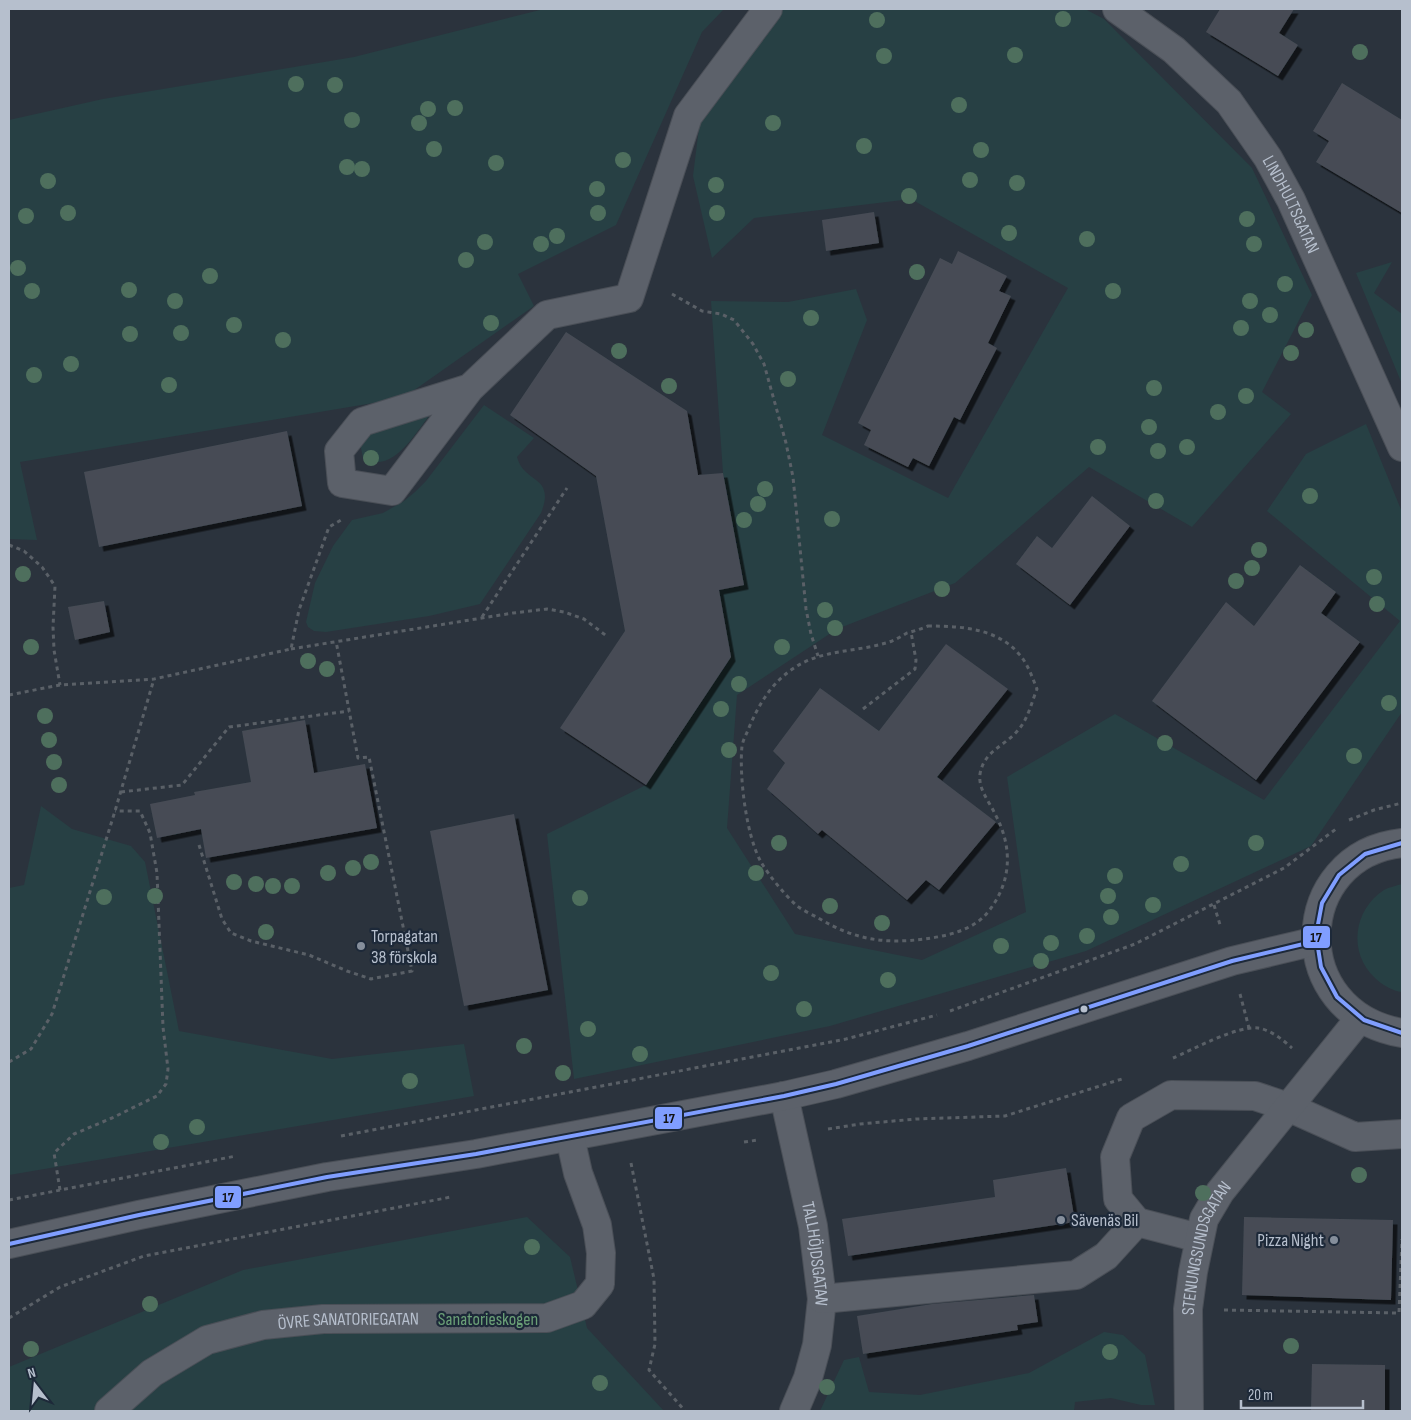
<svg xmlns="http://www.w3.org/2000/svg" width="1411" height="1420" font-family="'Sofia Sans Condensed',sans-serif">
  <defs>
    <filter id="shadow"><feDropShadow dx="4.5" dy="4.5" stdDeviation="0" flood-color="#0009"/></filter>
  </defs>
  <rect width="100%" height="100%" fill="#2b333d"/>
  <g fill="#274044">
    <path d="M544 9H724L702 32 616 225 518 274 534 306 403 398 20 462 37 540 9 539V120L103 99 354 57Z"/>
    <path d="M782 9H1085L1104 19 1252 168 1312 295 1262 392 1291 414 1192 527 1089 467 955 583 837 629 737 695 727 828 795 934 922 960 1026 912 1007 777 1115 714 1264 800 1400 621 1267 511 1306 454 1366 424 1402 512V712L1311 846 1086 951 830 1026 574 1079 547 834 646 785 731 657 719 590 744 585 723 473 711 301 788 302 856 289 867 320 822 435 948 498 1068 288 911 199 754 218 712 258 693 176 703 96Z"/>
    <path d="M1392 262 1374 293 1402 314V384L1356 273Z"/>
    <path d="M484 405 534 438 517 457C524 484 556 475 541 513L480 604 429 616 326 632 314 631 308 627 306 622 315 583 333 546 352 520 383 513 404 501 415 492 426 481Z"/>
    <path d="M432 412C416 432 392 476 363 458L360 443 375 428Z"/>
    <path d="M41 806 72 829 131 846 145 862 179 1031 332 1059 464 1044 474 1096 9 1175V888L24 885Z"/>
    <path d="M1402 884V992C1393 991 1382 985 1375 978 1348 953 1353 910 1384 890 1389 887 1396 886 1402 884Z"/>
    <path d="M527 1217 570 1257 587 1328 664 1411H9V1367L243 1270Z"/>
    <path d="M1104 1332 1123 1335 1145 1355 1155 1405H1141L1111 1398 1075 1402 1074 1411H820L844 1360 859 1357 869 1392 920 1395 1029 1373Z"/>
  </g>
  <g fill="#464c55" filter="url(#shadow)">
    <path d="M1220 9H1294L1279 33 1298 45 1278 76 1206 32Z"/>
    <path d="M1342 83 1402 120V213L1316 162 1329 141 1313 131Z"/>
    <path d="M874 212 879 243 826 251 822 220Z"/>
    <path d="M958 251 1007 276 999 291 1011 296 988 343 997 348 960 420 954 417 929 466 913 458 908 467 864 445 871 430 858 423 940 258 952 264Z"/>
    <path d="M566 332 687 411 698 475 723 473 744 585 719 590 731 657 646 785 560 728 625 631 596 476 510 415Z"/>
    <path d="M287 431 302 506 99 547 84 472Z"/>
    <path d="M1092 496 1130 526 1070 605 1016 564 1037 536 1052 548Z"/>
    <path d="M1300 565 1336 592 1321 613 1360 642 1256 780 1152 701 1226 602 1254 626Z"/>
    <path d="M104 601 110 632 75 640 68 607Z"/>
    <path d="M946 644 1008 689 937 777 996 822 939 890 926 880 907 900 822 830 818 834 767 789 785 763 773 751 820 688 879 731Z"/>
    <path d="M305 720 314 773 365 764 377 828 206 858 201 829 157 838 150 804 195 795 194 792 251 782 242 731Z"/>
    <path d="M514 814 548 990 464 1006 430 831Z"/>
    <path d="M1066 1168 1075 1222 848 1256 842 1219 995 1197 993 1180Z"/>
    <path d="M1244 1217 1393 1220 1391 1300 1242 1295Z"/>
    <path d="M1034 1295 1038 1322 1017 1325 1018 1330 863 1354 857 1316 932 1304Z"/>
    <path d="M1312 1364 1385 1365V1411H1311Z"/>
  </g>
  <g fill="none" stroke-linecap="round" stroke-linejoin="round">
    <defs>
      <g id="minor">
        <path id="s1" d="M1117 9 1174 50 1229 102 1268 158 1291 200 1402 447"/>
        <path d="M470 388 362 422 339 451 342 483 392 491 470 388 547 315 629 298 688 116 768 9"/>
        <path d="M1402 843C1291 855 1285 1013 1402 1033"/>
        <path id="s2" d="M784 1096 813 1226 822 1299 817 1345 808 1378 794 1411"/>
        <path d="M1137 1222 1118 1199 1115 1157 1131 1118 1171 1095 1255 1096 1288 1107 1355 1137 1402 1134"/>
        <path d="M9 1244 139 1215 327 1177 476 1154 784 1096 836 1084 968 1046 1232 961 1316 941"/>
        <path d="M822 1299 1076 1275 1106 1256 1137 1222 1199 1238"/>
        <path id="s3" d="M109 1411 152 1373 207 1340 263 1325 323 1319 547 1318 583 1305 600 1284 601 1253 597 1225 578 1173 570 1137"/>
        <path id="s4" d="M1189 1411 1188 1309 1193 1272 1204 1219 1220 1192 1360 1018"/>
      </g>
    </defs>
    <use href="#minor" stroke="#4a4f57" stroke-width="30"/>
    <g stroke="#5a6067" stroke-width="3" stroke-dasharray="4 4" stroke-linecap="butt">
      <path d="M672 294 702 311 721 314 734 320 753 344 764 364 786 443 793 477 806 609 811 634 818 656"/>
      <path d="M9 545 24 551 42 567 55 586 53 627 54 650 60 685"/>
      <path d="M482 617 567 488"/>
      <path d="M928 626C960 626 997 628 1019 654 1028 664 1032 677 1037 689 1032 701 1028 719 1019 729 1006 746 984 750 980 774 978 789 989 801 995 814 1013 847 1012 882 988 912 974 930 947 936 925 939 884 944 856 940 820 919 813 915 804 911 797 906 784 894 770 877 761 862 746 835 739 776 742 746 743 740 746 735 748 730 758 706 770 685 791 670 821 648 858 653 892 641 897 639 902 636 907 633 914 631 921 629 928 626Z"/>
      <path d="M291 649 513 613 547 609 564 612 584 619 608 637"/>
      <path d="M9 695 60 685 154 679 291 649 299 610 329 527 341 520"/>
      <path d="M863 709 915 669 916 660 911 632"/>
      <path d="M121 792 182 785 229 727 349 711"/>
      <path d="M1349 820 1374 810 1402 803"/>
      <path d="M199 845 222 919 231 933 251 941 309 955 347 971 371 979 412 971 369 757 358 758 336 641"/>
      <path d="M1214 905 1221 928"/>
      <path d="M1240 994 1249 1028"/>
      <path d="M950 1011 1135 944 1284 868 1336 829"/>
      <path d="M1173 1058C1192 1050 1238 1025 1258 1028 1271 1030 1283 1040 1292 1048"/>
      <path d="M9 1062 31 1049 52 1014 115 811 154 679"/>
      <path d="M828 1129 860 1124 916 1119 1005 1116 1125 1078"/>
      <path d="M341 1136 846 1039 937 1015"/>
      <path d="M744 1142 758 1140"/>
      <path d="M631 1163 654 1279 655 1344 649 1370 685 1411"/>
      <path d="M60 1190 54 1153 74 1134 112 1118 157 1096 166 1084 168 1069 163 1027 157 873 150 833 140 811H115"/>
      <path d="M9 1200 236 1156"/>
      <path d="M1224 1310 1399 1313 1402 1239"/>
      <path d="M9 1318 60 1287 144 1256 451 1197"/>
    </g>
    <use href="#minor" stroke="#5c616a" stroke-width="28"/>
    <defs>
      <g id="bus-1">
        <path d="M1402 843 1365 854 1339 875 1322 903 1316 935 1321 967 1337 997 1364 1020 1402 1033"/>
        <path d="M9 1244 139 1215 327 1177 476 1154 784 1096 836 1084 968 1046 1232 961 1316 941"/>
      </g>
    </defs>
    <use href="#bus-1" stroke="#1d2939" stroke-width="8"/>
    <use href="#bus-1" stroke="#809eff" stroke-width="4"/>
  </g>
  <g fill="#4e6f5d">
    <circle cx="1063" cy="19" r="8"/>
    <circle cx="877" cy="20" r="8"/>
    <circle cx="1360" cy="52" r="8"/>
    <circle cx="1015" cy="55" r="8"/>
    <circle cx="884" cy="56" r="8"/>
    <circle cx="296" cy="84" r="8"/>
    <circle cx="335" cy="85" r="8"/>
    <circle cx="959" cy="105" r="8"/>
    <circle cx="455" cy="108" r="8"/>
    <circle cx="428" cy="109" r="8"/>
    <circle cx="352" cy="120" r="8"/>
    <circle cx="419" cy="123" r="8"/>
    <circle cx="773" cy="123" r="8"/>
    <circle cx="864" cy="146" r="8"/>
    <circle cx="434" cy="149" r="8"/>
    <circle cx="981" cy="150" r="8"/>
    <circle cx="623" cy="160" r="8"/>
    <circle cx="496" cy="163" r="8"/>
    <circle cx="347" cy="167" r="8"/>
    <circle cx="362" cy="169" r="8"/>
    <circle cx="970" cy="180" r="8"/>
    <circle cx="48" cy="181" r="8"/>
    <circle cx="1017" cy="183" r="8"/>
    <circle cx="716" cy="185" r="8"/>
    <circle cx="597" cy="189" r="8"/>
    <circle cx="909" cy="196" r="8"/>
    <circle cx="68" cy="213" r="8"/>
    <circle cx="598" cy="213" r="8"/>
    <circle cx="717" cy="213" r="8"/>
    <circle cx="26" cy="216" r="8"/>
    <circle cx="1247" cy="219" r="8"/>
    <circle cx="1009" cy="233" r="8"/>
    <circle cx="557" cy="236" r="8"/>
    <circle cx="1087" cy="239" r="8"/>
    <circle cx="485" cy="242" r="8"/>
    <circle cx="541" cy="244" r="8"/>
    <circle cx="1254" cy="244" r="8"/>
    <circle cx="466" cy="260" r="8"/>
    <circle cx="18" cy="268" r="8"/>
    <circle cx="917" cy="272" r="8"/>
    <circle cx="210" cy="276" r="8"/>
    <circle cx="1285" cy="284" r="8"/>
    <circle cx="129" cy="290" r="8"/>
    <circle cx="32" cy="291" r="8"/>
    <circle cx="1113" cy="291" r="8"/>
    <circle cx="175" cy="301" r="8"/>
    <circle cx="1250" cy="301" r="8"/>
    <circle cx="1270" cy="315" r="8"/>
    <circle cx="811" cy="318" r="8"/>
    <circle cx="491" cy="323" r="8"/>
    <circle cx="234" cy="325" r="8"/>
    <circle cx="1241" cy="328" r="8"/>
    <circle cx="1306" cy="330" r="8"/>
    <circle cx="181" cy="333" r="8"/>
    <circle cx="130" cy="334" r="8"/>
    <circle cx="283" cy="340" r="8"/>
    <circle cx="619" cy="351" r="8"/>
    <circle cx="1291" cy="353" r="8"/>
    <circle cx="71" cy="364" r="8"/>
    <circle cx="34" cy="375" r="8"/>
    <circle cx="788" cy="379" r="8"/>
    <circle cx="169" cy="385" r="8"/>
    <circle cx="669" cy="386" r="8"/>
    <circle cx="1154" cy="388" r="8"/>
    <circle cx="1246" cy="396" r="8"/>
    <circle cx="1218" cy="412" r="8"/>
    <circle cx="1149" cy="427" r="8"/>
    <circle cx="1098" cy="447" r="8"/>
    <circle cx="1187" cy="447" r="8"/>
    <circle cx="1158" cy="451" r="8"/>
    <circle cx="371" cy="458" r="8"/>
    <circle cx="765" cy="489" r="8"/>
    <circle cx="1310" cy="496" r="8"/>
    <circle cx="1156" cy="501" r="8"/>
    <circle cx="758" cy="504" r="8"/>
    <circle cx="832" cy="519" r="8"/>
    <circle cx="744" cy="520" r="8"/>
    <circle cx="1259" cy="550" r="8"/>
    <circle cx="1252" cy="568" r="8"/>
    <circle cx="23" cy="574" r="8"/>
    <circle cx="1374" cy="577" r="8"/>
    <circle cx="1236" cy="581" r="8"/>
    <circle cx="942" cy="589" r="8"/>
    <circle cx="1377" cy="604" r="8"/>
    <circle cx="825" cy="610" r="8"/>
    <circle cx="835" cy="628" r="8"/>
    <circle cx="31" cy="647" r="8"/>
    <circle cx="782" cy="647" r="8"/>
    <circle cx="308" cy="661" r="8"/>
    <circle cx="327" cy="669" r="8"/>
    <circle cx="739" cy="684" r="8"/>
    <circle cx="1389" cy="703" r="8"/>
    <circle cx="721" cy="709" r="8"/>
    <circle cx="45" cy="716" r="8"/>
    <circle cx="49" cy="740" r="8"/>
    <circle cx="1165" cy="743" r="8"/>
    <circle cx="729" cy="750" r="8"/>
    <circle cx="1354" cy="756" r="8"/>
    <circle cx="54" cy="762" r="8"/>
    <circle cx="59" cy="785" r="8"/>
    <circle cx="779" cy="843" r="8"/>
    <circle cx="1256" cy="843" r="8"/>
    <circle cx="371" cy="862" r="8"/>
    <circle cx="1181" cy="864" r="8"/>
    <circle cx="353" cy="868" r="8"/>
    <circle cx="328" cy="873" r="8"/>
    <circle cx="756" cy="873" r="8"/>
    <circle cx="1115" cy="876" r="8"/>
    <circle cx="234" cy="882" r="8"/>
    <circle cx="256" cy="884" r="8"/>
    <circle cx="273" cy="886" r="8"/>
    <circle cx="292" cy="886" r="8"/>
    <circle cx="155" cy="896" r="8"/>
    <circle cx="1108" cy="896" r="8"/>
    <circle cx="104" cy="897" r="8"/>
    <circle cx="580" cy="898" r="8"/>
    <circle cx="1153" cy="905" r="8"/>
    <circle cx="830" cy="906" r="8"/>
    <circle cx="1111" cy="917" r="8"/>
    <circle cx="882" cy="923" r="8"/>
    <circle cx="266" cy="932" r="8"/>
    <circle cx="1087" cy="936" r="8"/>
    <circle cx="1051" cy="943" r="8"/>
    <circle cx="1001" cy="946" r="8"/>
    <circle cx="1041" cy="961" r="8"/>
    <circle cx="771" cy="973" r="8"/>
    <circle cx="888" cy="980" r="8"/>
    <circle cx="804" cy="1009" r="8"/>
    <circle cx="588" cy="1029" r="8"/>
    <circle cx="524" cy="1046" r="8"/>
    <circle cx="640" cy="1054" r="8"/>
    <circle cx="563" cy="1073" r="8"/>
    <circle cx="410" cy="1081" r="8"/>
    <circle cx="197" cy="1127" r="8"/>
    <circle cx="161" cy="1142" r="8"/>
    <circle cx="1359" cy="1175" r="8"/>
    <circle cx="1203" cy="1193" r="8"/>
    <circle cx="532" cy="1247" r="8"/>
    <circle cx="150" cy="1304" r="8"/>
    <circle cx="1291" cy="1346" r="8"/>
    <circle cx="31" cy="1349" r="8"/>
    <circle cx="1110" cy="1352" r="8"/>
    <circle cx="600" cy="1383" r="8"/>
    <circle cx="827" cy="1387" r="8"/>
  </g>
  <g fill="#858e9b" stroke="#1d2939" stroke-width="2">
    <circle cx="361" cy="946" r="5"/>
    <circle cx="1061" cy="1220" r="5"/>
    <circle cx="1334" cy="1240" r="5"/>
  </g>
  <circle fill="#b6bfcd" stroke="#1d2939" stroke-width="2" cx="1084" cy="1009" r="4.5"/>
  <g text-anchor="middle" stroke-width="4.5" stroke-linejoin="round" paint-order="stroke">
    <g font-size="18" fill="#b6bfcd" stroke="#1d2939">
      <text dy="6" stroke="none"><textPath href="#s1" startOffset="266">LINDHULTSGATAN</textPath></text>
      <text dy="6" stroke="none"><textPath href="#s4" startOffset="166">STENUNGSUNDSGATAN</textPath></text>
      <text dy="6" stroke="none"><textPath href="#s2" startOffset="161">TALLHÖJDSGATAN</textPath></text>
      <text dy="6" stroke="none"><textPath href="#s3" startOffset="265">ÖVRE SANATORIEGATAN</textPath></text>
    </g>
    <g font-size="18" fill="#b6bfcd" stroke="#1d2939" text-anchor="start">
      <text x="371" y="942">Torpagatan<tspan x="371" dy="21">38 förskola</tspan></text>
      <text x="1071" y="1226">Sävenäs Bil</text>
      <text x="1324" y="1246" text-anchor="end">Pizza Night</text>
    </g>
    <g font-size="18" fill="#6ba077" stroke="#1d2939">
      <text x="488" y="1325">Sanatorieskogen</text>
    </g>
  </g>
  <g stroke="#1d2939" stroke-width="2">
    <rect x="1302" y="925" width="29" height="24" rx="5" fill="#809eff"/>
    <rect x="654" y="1106" width="29" height="24" rx="5" fill="#809eff"/>
    <rect x="214" y="1185" width="28" height="24" rx="5" fill="#809eff"/>
  </g>
  <g font-size="14" text-anchor="middle" font-weight="bold" fill="#111">
    <text x="1316" y="942">17</text>
    <text x="669" y="1123">17</text>
    <text x="228" y="1202">17</text>
  </g>
  <rect width="1411" height="1420" fill="none" stroke="#b6bfcd" stroke-width="20"/>
  <g transform="translate(35 1385) rotate(344)" stroke="#1d2939" stroke-width="4" paint-order="stroke">
  <path d="M0-4L9 19L0 12L-9 19Z" fill="#b6bfcd"/>
  <text y="-8" font-size="14" font-weight="bold" text-anchor="middle" fill="#b6bfcd">N</text>
  </g>
  <path d="M1241 1400v8h122v-8" fill="none" stroke="#b6bfcd" stroke-width="2.5"/>
  <text x="1248" y="1400" font-size="15" fill="#b6bfcd" stroke="#1d2939" stroke-width="4" paint-order="stroke">20 m</text>
</svg>
